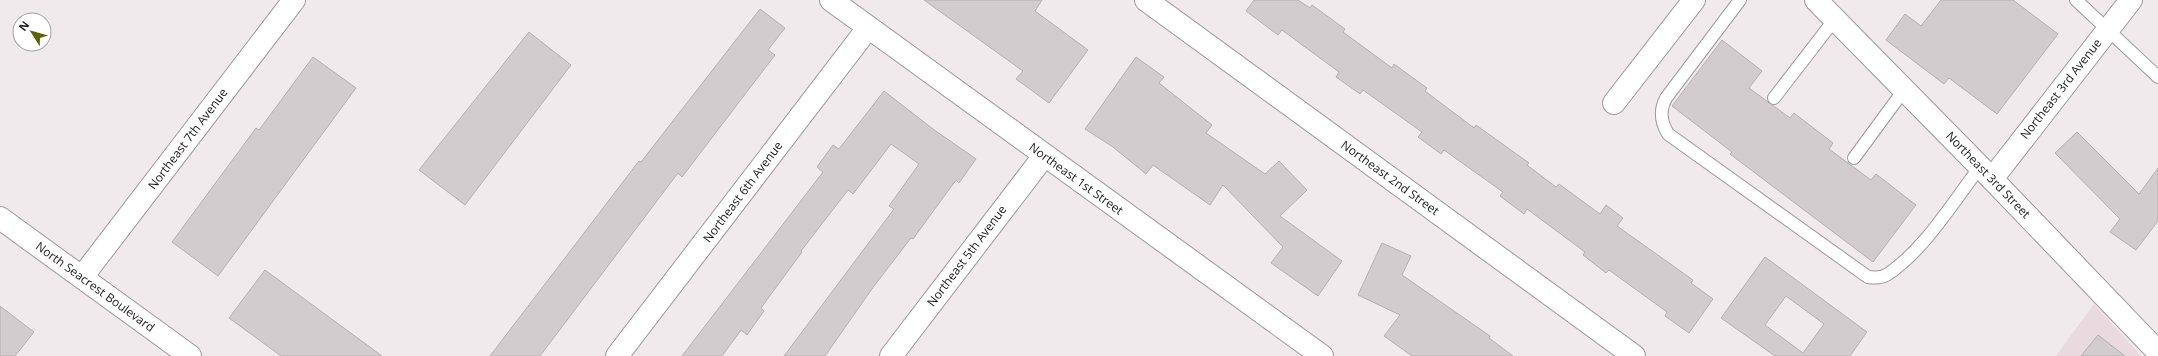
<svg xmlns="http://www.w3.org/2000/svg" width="2158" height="356" font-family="'Open Sans',sans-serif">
  <rect width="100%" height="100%" fill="#f1eaed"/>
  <path fill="#e9dae0" d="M2094 304 2141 356H2056Z"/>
  <g fill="#d3cccf" stroke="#b7b0b3" fill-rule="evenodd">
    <path d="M924 0H1042L1035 11 1088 50 1049 103 1016 79 1023 71Z"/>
    <path d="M1254 0H1298L1310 8 1312 5 1345 29 1343 32 1392 68 1394 64 1427 88 1425 91 1474 128 1476 125 1529 163 1527 165 1556 187 1559 184 1600 214 1606 205 1623 218 1617 226 1693 280 1691 283 1713 299 1689 333 1665 316 1667 312 1609 270 1606 273 1583 255 1585 252 1527 209 1524 214 1500 196 1503 192 1444 150 1441 154 1418 137 1422 132 1363 90 1360 94 1336 77 1339 72 1282 30 1278 35 1246 11Z"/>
    <path d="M1941 0H2013L2058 34 1997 114 1949 78 1944 84 1886 40 1905 14 1921 26Z"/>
    <path d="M760 9 785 28 768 50 775 55 682 177 678 173 540 356H490L639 161 641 162Z"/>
    <path d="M529 32 571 65 465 205 419 170Z"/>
    <path d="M1722 40 1762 71 1749 88 1790 118 1794 113 1833 143 1829 149 1871 180 1876 174 1916 205 1873 262 1730 154 1732 152 1672 106Z"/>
    <path d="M313 57 356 88 218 276 172 242 256 128 259 130Z"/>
    <path d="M1136 57 1164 77 1159 83 1212 125 1206 133 1265 174 1279 161 1307 190 1280 216 1342 261 1318 296 1271 263 1283 247 1223 185 1210 205 1153 165 1146 174 1113 147 1085 129Z"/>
    <path d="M884 91 933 129 976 159 959 183 956 180 913 239 911 238 874 286 825 356H784L894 209 889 206 919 164 891 144 853 194 848 190 801 251 802 252 761 308 764 311 747 335 741 330 722 356H682L823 172 817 167 833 145 839 149Z"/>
    <path d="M2077 132 2139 194 2158 168V221L2136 250 2110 232 2120 219 2055 153Z"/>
    <path d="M1382 243 1411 256 1402 275 1490 336 1489 338 1513 356H1412L1384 336 1400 315 1358 295Z"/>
    <path d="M1765 257 1867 332 1850 356H1775L1721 318ZM1786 296 1824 324 1803 353 1765 325Z"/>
    <path d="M265 270 382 356H281L229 318Z"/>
    <path d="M0 306 34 332 15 356H0Z"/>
    <path d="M2098 335 2125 356H2081Z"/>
  </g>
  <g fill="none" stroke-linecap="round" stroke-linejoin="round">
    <defs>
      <g id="service">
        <path d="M1740 0 1666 98C1659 111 1661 122 1668 134L1868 277C1875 278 1882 278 1888 274 1925 249 1953 202 1980 167"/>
        <path d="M2076 0 2158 77"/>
        <path d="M1774 98 1835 19"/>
        <path d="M1854 158 1904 90"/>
      </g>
      <g id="minor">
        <path d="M831 0 1322 356"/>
        <path d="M1146 0 1634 356"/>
        <path d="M1816 0 1992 179 2158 352"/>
        <path d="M1614 103 1694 0"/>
        <path d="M1992 179 2131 0"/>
        <path d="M82 277 294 0"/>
        <path d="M617 356 868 28"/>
        <path d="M891 356 1044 156"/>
      </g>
      <path id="tertiary" d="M0 218 190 356"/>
    </defs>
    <use href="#service" stroke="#9f989b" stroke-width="14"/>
    <use href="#minor" stroke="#9f989b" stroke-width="24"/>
    <use href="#tertiary" stroke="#9f989b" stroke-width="24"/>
    <use href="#service" stroke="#fff" stroke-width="12"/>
    <use href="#minor" stroke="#fff" stroke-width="22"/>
    <use href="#tertiary" stroke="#fff" stroke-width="22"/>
  </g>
  <g text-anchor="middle" stroke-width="3.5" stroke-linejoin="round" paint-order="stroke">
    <g font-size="12" fill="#1d1a1b" stroke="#fff">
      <text transform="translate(2061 89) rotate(-52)" y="4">Northeast 3rd Avenue</text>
      <text transform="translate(188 139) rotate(-53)" y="4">Northeast 7th Avenue</text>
      <text transform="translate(1988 175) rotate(46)" y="4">Northeast 3rd Street</text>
      <text transform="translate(1390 178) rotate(36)" y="4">Northeast 2nd Street</text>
      <text transform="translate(1076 179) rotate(36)" y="4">Northeast 1st Street</text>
      <text transform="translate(743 192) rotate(-53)" y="4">Northeast 6th Avenue</text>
      <text transform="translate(967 256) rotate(-53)" y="4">Northeast 5th Avenue</text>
      <text transform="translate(95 287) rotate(36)" y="4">North Seacrest Boulevard</text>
    </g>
  </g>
  <g transform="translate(32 32) rotate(307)"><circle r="19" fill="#ffffff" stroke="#a5a3a4"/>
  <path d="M0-3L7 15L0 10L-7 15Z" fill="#5d6300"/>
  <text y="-6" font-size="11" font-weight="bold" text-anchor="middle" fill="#1d1a1b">N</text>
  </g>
</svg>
